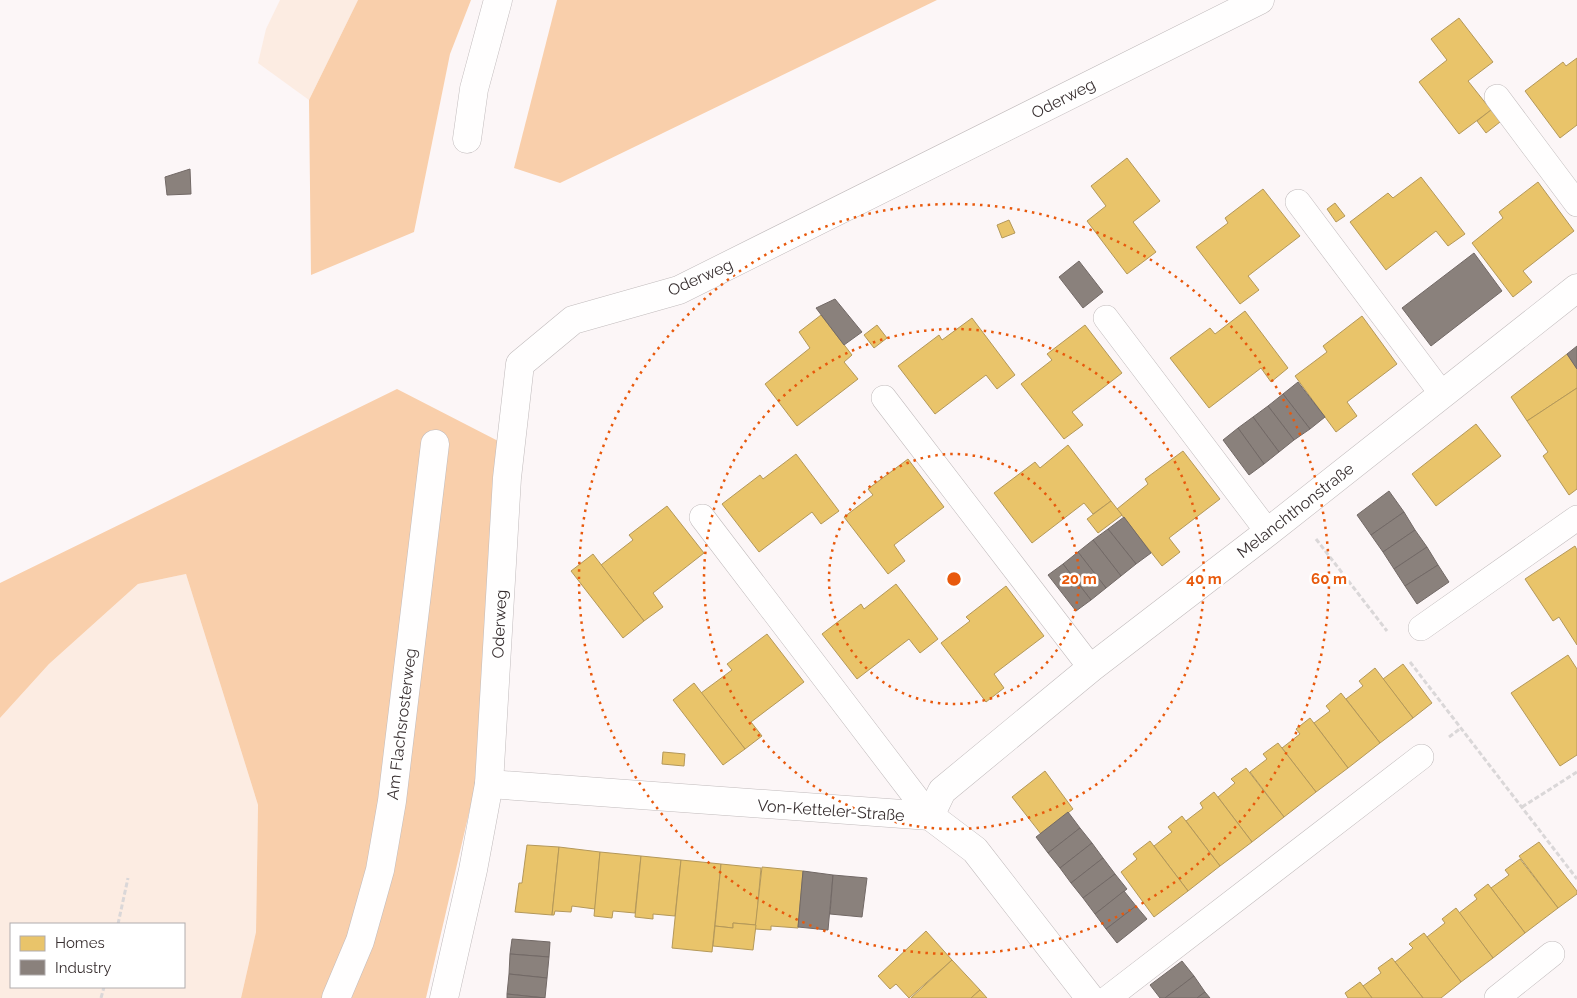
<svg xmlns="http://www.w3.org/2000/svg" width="1577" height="998" font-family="Raleway,sans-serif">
  <rect width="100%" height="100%" fill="#fcf6f7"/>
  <g fill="#fcece2" fill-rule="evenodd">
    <path d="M280 0H358L309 100 258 63 266 29Z"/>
    <path d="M186 574 258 805 256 932 241 998H0V718L49 664 138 584ZM11 924H184V987H11Z"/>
  </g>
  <g fill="#f9cfab">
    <path d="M358 0H471L450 54 414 232 311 275 309 100Z"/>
    <path d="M557 0H937L560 183 514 168Z"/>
    <path d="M397 389 502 443 475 787 426 998H241L256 932 258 805 186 574 138 584 49 664 0 718V583Z"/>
  </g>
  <g fill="#e9c46a" stroke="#b49859">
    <path d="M1459 18 1493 62 1468 81 1491 110 1459 134 1419 82 1447 60 1431 39Z"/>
    <path d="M1577 58V125L1560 138 1525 91 1563 62 1566 66Z"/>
    <path d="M1491 110 1500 122 1486 133 1477 121Z"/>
    <path d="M1127 158 1160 201 1133 222 1156 252 1127 274 1087 221 1106 206 1091 186Z"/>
    <path d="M1421 177 1465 234 1448 246 1436 231 1386 270 1350 222 1388 193 1393 198Z"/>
    <path d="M1538 182 1574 231 1523 271 1532 282 1513 297 1472 243 1503 218 1499 212Z"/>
    <path d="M1263 189 1300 236 1248 276 1259 290 1240 304 1196 247 1228 223 1225 218Z"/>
    <path d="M1335 203 1345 216 1336 222 1327 209Z"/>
    <path d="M1009 220 1015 233 1002 238 997 225Z"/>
    <path d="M1245 311 1288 368 1271 382 1261 368 1209 408 1170 358 1210 328 1215 334Z"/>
    <path d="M821 315 852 355 844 362 858 379 797 426 765 384 810 348 799 332Z"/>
    <path d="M1362 316 1397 364 1347 402 1357 416 1336 432 1295 376 1327 352 1323 346Z"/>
    <path d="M972 318 1015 375 997 389 986 375 935 414 898 366 939 335 942 340Z"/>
    <path d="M877 325 887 338 874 348 864 335Z"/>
    <path d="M1085 325 1122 373 1072 412 1083 425 1064 439 1021 384 1052 360 1047 354Z"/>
    <path d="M1567 354 1577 369V388L1527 421 1511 397Z"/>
    <path d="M1577 388V489L1569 495 1543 456 1548 452 1527 421Z"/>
    <path d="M1476 424 1501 456 1436 506 1412 474Z"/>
    <path d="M1068 445 1111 501 1093 514 1084 503 1032 543 994 493 1035 462 1040 468Z"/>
    <path d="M1183 451 1220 499 1169 538 1180 552 1162 566 1117 509 1148 484 1145 479Z"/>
    <path d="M796 454 839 511 821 524 812 512 759 552 722 504 760 475 763 479Z"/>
    <path d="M908 459 944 507 894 545 905 561 888 574 844 517 873 495 868 489Z"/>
    <path d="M1111 501 1122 515 1098 533 1087 519Z"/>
    <path d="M667 506 704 553 653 593 663 607 644 621 601 565 633 540 629 535Z"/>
    <path d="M1575 546 1577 550V645L1559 617 1553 621 1525 579Z"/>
    <path d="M593 554 644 621 623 638 571 571Z"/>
    <path d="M896 584 938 639 920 653 909 639 857 679 822 634 861 604 864 609Z"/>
    <path d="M1006 586 1044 636 994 674 1004 688 986 702 941 643 970 621 966 617Z"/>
    <path d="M767 634 804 682 751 722 762 736 745 749 701 693 732 670 727 664Z"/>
    <path d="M1568 655 1577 669V755L1560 766 1511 693Z"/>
    <path d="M1403 664 1432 703 1413 718 1383 679Z"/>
    <path d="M1375 668 1413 718 1380 743 1346 699 1363 686 1359 681Z"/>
    <path d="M694 683 745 749 723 765 673 700Z"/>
    <path d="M1341 693 1380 743 1348 768 1314 723 1330 711 1326 706Z"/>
    <path d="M1310 718 1348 768 1316 792 1282 748 1300 734 1296 729Z"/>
    <path d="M1278 743 1316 792 1284 817 1250 772 1267 759 1263 754Z"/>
    <path d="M663 752 685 754 684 766 662 764Z"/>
    <path d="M1246 768 1284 817 1252 842 1218 797 1235 783 1231 779Z"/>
    <path d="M1045 771 1073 809 1041 834 1012 797Z"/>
    <path d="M1214 792 1252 842 1220 866 1186 821 1203 808 1200 803Z"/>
    <path d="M1182 816 1220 866 1188 891 1154 846 1172 832 1168 827Z"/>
    <path d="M1150 841 1188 891 1154 917 1121 872 1137 859 1133 854Z"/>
    <path d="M1539 842 1577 891V894L1558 908 1519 856Z"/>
    <path d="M527 845 559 847 552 915 515 912 519 883H522Z"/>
    <path d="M559 847 600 852 595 909 572 906 571 912 555 911 554 915H552Z"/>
    <path d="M600 852 641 856 635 913 613 911 612 918 594 916Z"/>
    <path d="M641 856 681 860 675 916 653 914V919L635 917Z"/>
    <path d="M1520 859 1558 908 1525 933 1491 888 1509 875 1505 870Z"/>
    <path d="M681 860 721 864 712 952 672 948Z"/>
    <path d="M721 864 761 868 756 925 733 923V928L715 926Z"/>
    <path d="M762 867 803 871 798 928 771 926V930L755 929Z"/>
    <path d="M1488 884 1525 933 1493 958 1459 913 1477 899 1474 895Z"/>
    <path d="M1456 908 1493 958 1461 982 1427 937 1445 923 1442 919Z"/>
    <path d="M733 923 756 925 753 950 713 946 715 926 733 928Z"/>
    <path d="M926 931 952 960 909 998 896 984 890 989 878 976Z"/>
    <path d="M1424 933 1461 982 1441 998H1423L1395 962 1413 948 1409 944Z"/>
    <path d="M1392 958 1395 962 1423 998H1372L1363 986 1381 973 1378 968Z"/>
    <path d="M952 960 980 990 971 998H911Z"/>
    <path d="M1360 982 1372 998H1348L1345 993Z"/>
    <path d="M980 990 987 998H971Z"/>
  </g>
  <g fill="#8a817c" stroke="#726966">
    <path d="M190 169 191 194 167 195 165 177Z"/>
    <path d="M1474 253 1502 291 1431 346 1402 308Z"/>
    <path d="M1079 261 1103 292 1083 308 1059 277Z"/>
    <path d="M835 299 862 332 844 345 816 308Z"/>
    <path d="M1577 346V369L1567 354Z"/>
    <path d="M1298 382 1325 417 1310 429 1283 394Z"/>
    <path d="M1283 394 1310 429 1294 440 1268 406Z"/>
    <path d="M1268 406 1294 440 1279 452 1253 417Z"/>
    <path d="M1253 417 1279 452 1264 464 1238 428Z"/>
    <path d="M1238 428 1264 464 1249 475 1223 440Z"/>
    <path d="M1389 491 1404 512 1371 535 1357 515Z"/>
    <path d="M1404 512 1415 530 1383 552 1371 535Z"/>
    <path d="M1124 517 1151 553 1136 564 1108 529Z"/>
    <path d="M1108 529 1136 564 1121 576 1093 540Z"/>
    <path d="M1415 530 1427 547 1394 569 1383 552Z"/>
    <path d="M1093 540 1121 576 1106 588 1078 552Z"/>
    <path d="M1427 547 1438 565 1405 586 1394 569Z"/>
    <path d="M1078 552 1106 588 1091 600 1063 564Z"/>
    <path d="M1063 564 1091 600 1076 611 1048 575Z"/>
    <path d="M1438 565 1449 582 1417 604 1405 586Z"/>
    <path d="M1068 812 1080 828 1048 853 1036 837Z"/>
    <path d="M1080 828 1092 843 1060 868 1048 853Z"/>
    <path d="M1092 843 1103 858 1071 883 1060 868Z"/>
    <path d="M1103 858 1115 874 1083 898 1071 883Z"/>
    <path d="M803 871 833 875 828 930 798 927Z"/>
    <path d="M1115 874 1127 889 1095 914 1083 898Z"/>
    <path d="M833 875 867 878 862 917 830 914Z"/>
    <path d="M1124 891 1136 906 1106 929 1095 914Z"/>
    <path d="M1136 906 1147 919 1117 943 1106 929Z"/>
    <path d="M512 939 550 942 549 957 510 954Z"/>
    <path d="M510 954 549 957 547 978 509 974Z"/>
    <path d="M1182 961 1194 976 1165 998H1160L1150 985Z"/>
    <path d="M509 974 547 978 545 998 507 994Z"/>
    <path d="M1194 976 1205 992 1197 998H1165Z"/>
    <path d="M1205 992 1210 998H1197Z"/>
    <path d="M507 994 545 998H507Z"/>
  </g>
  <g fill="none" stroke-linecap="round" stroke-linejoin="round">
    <defs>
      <g id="service">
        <path d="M1497 97 1577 204"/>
        <path d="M1298 202 1442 394"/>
        <path d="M1106 318 1268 532"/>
        <path d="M884 398 1091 668"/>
        <path d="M702 517 930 816"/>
        <path d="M1421 628 1577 518"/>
        <path d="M1108 998 1421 757"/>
        <path d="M1497 998 1552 954"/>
      </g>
      <g id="minor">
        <path d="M467 139 474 89 498 0"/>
        <path d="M489 784 930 816 975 850 1090 998"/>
        <path d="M930 816 942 791 1091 668 1268 532 1577 288"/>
        <path d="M336 998 360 941 380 870 392 801 435 444"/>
        <path d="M444 998 473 870 489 784 507 478 520 364 573 320 679 290 1260 0"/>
      </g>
    </defs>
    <use href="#service" stroke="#c1bbbc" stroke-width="26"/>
    <use href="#minor" stroke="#c1bbbc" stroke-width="29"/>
    <g stroke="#dad7d8" stroke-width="3" stroke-dasharray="5 2.5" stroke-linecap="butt">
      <path d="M1316 539 1387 631"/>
      <path d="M1410 662 1577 879"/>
      <path d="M1449 737 1461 728"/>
      <path d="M1522 807 1577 772"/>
      <path d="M118 924 128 878"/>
      <path d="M101 998 104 987"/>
    </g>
    <use href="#service" stroke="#fffefe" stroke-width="25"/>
    <use href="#minor" stroke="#fffefe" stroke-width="28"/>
  </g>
  <g fill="none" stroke="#e8590c" stroke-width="2.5" stroke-dasharray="2.5 5">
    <circle cx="954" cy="579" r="125"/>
    <circle cx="954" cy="579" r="250"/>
    <circle cx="954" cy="579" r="375"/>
  </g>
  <g text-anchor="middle" stroke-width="5" stroke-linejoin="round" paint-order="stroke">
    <g font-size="16" fill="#393031" stroke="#fff">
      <text transform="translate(1063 98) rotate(-27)" y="6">Oderweg</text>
      <text transform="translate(700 277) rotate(-24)" y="6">Oderweg</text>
      <text transform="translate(1295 510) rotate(-38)" y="6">Melanchthonstraße</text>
      <text transform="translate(499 624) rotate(-87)" y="6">Oderweg</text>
      <text transform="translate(401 724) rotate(-83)" y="6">Am Flachsrosterweg</text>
      <text transform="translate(831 810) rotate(4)" y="6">Von-Ketteler-Straße</text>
    </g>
  </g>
  <circle cx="954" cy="579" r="8" fill="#e8590c" stroke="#fff" stroke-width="2.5"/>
  <g font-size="15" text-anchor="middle" font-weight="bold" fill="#e8590c" stroke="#fff" stroke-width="5" stroke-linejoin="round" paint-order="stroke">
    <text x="1079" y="584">20 m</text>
    <text x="1204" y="584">40 m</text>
    <text x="1329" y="584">60 m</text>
  </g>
  <rect x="10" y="923" width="175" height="65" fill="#ffffff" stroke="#b0acad"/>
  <rect x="20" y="936" width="25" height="15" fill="#e9c46a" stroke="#b0acad"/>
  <text x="55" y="948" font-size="15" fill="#393031">Homes</text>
  <rect x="20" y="960" width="25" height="15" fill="#8a817c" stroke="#b0acad"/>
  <text x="55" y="973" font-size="15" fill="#393031">Industry</text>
</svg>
